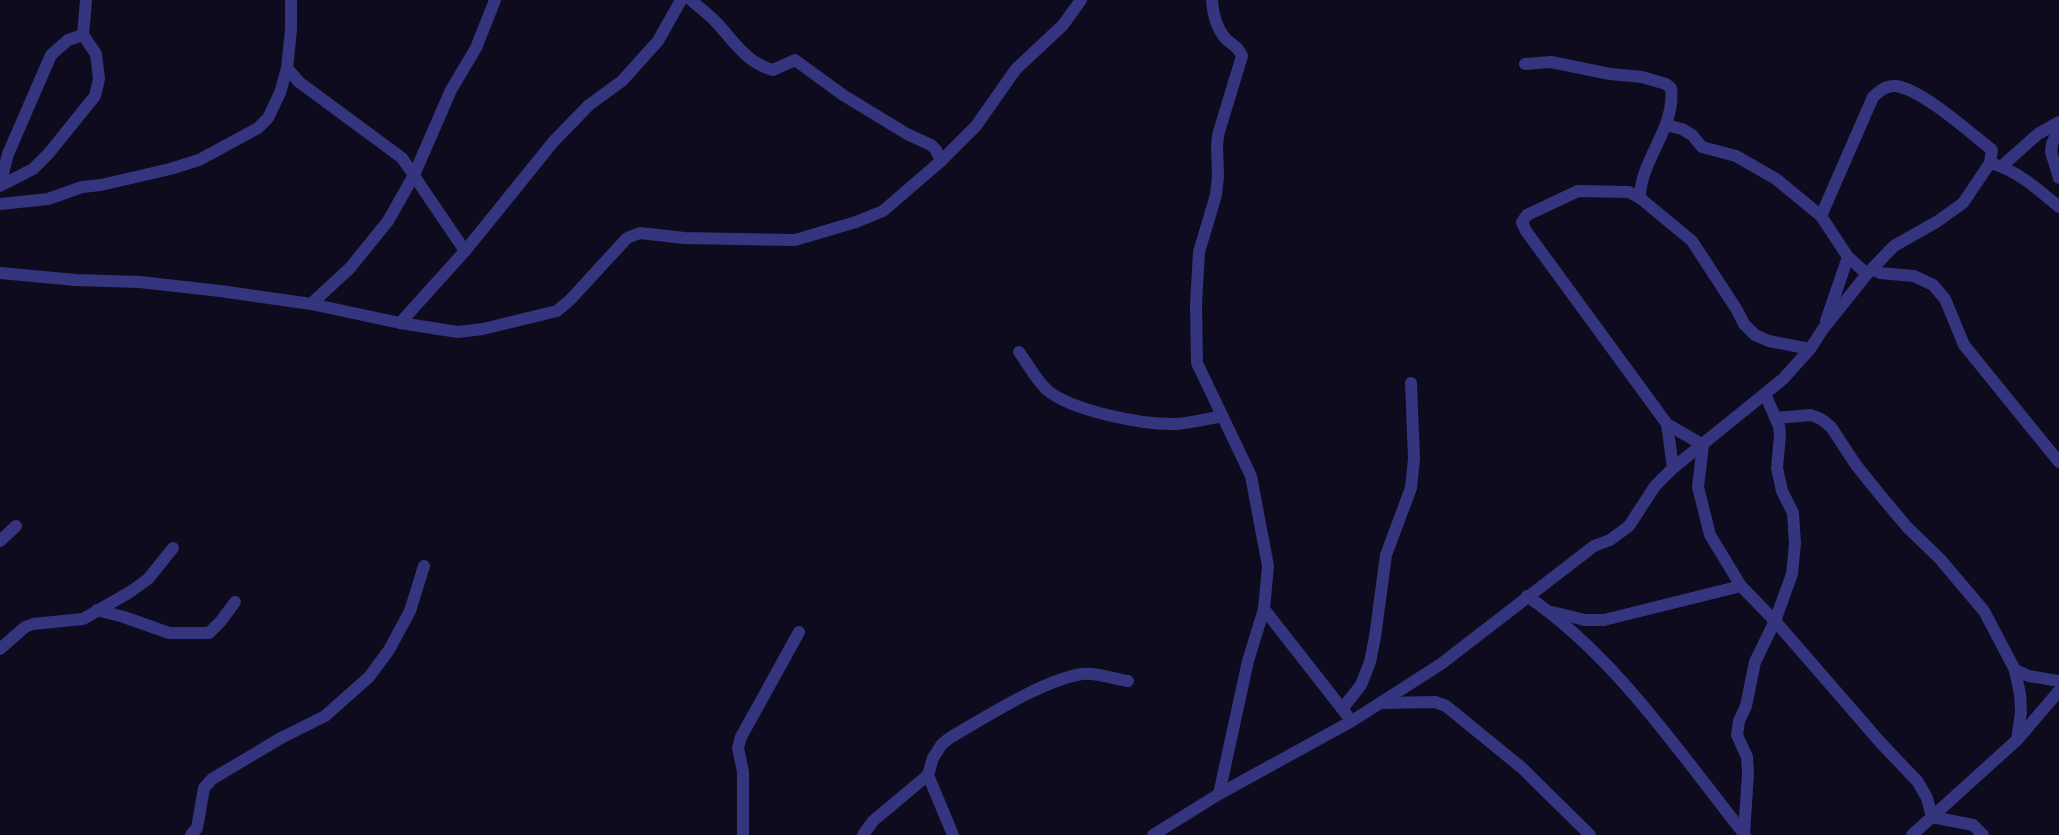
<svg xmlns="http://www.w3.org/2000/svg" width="2059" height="835" font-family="'IBM Plex Sans',sans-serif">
  <rect width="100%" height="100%" fill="#0d0b1d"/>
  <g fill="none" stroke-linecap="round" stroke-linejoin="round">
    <g stroke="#35347e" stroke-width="12">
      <path d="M691 0C699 7 708 14 715 21 733 40 746 63 773 70L795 60 843 95 907 134 931 145 936 150 941 161"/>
      <path d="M1212 0C1213 14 1216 28 1226 39 1232 45 1239 47 1242 56L1218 135 1217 147 1218 176 1216 195 1199 252 1196 305 1197 363 1251 476 1268 566 1264 609 1248 661 1219 794"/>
      <path d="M1525 64 1551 62 1610 74 1642 77 1666 84 1671 88C1676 128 1640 160 1640 198L1692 241 1737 310 1744 324 1755 335 1769 341 1810 349"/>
      <path d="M287 68 299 82 402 158 465 251"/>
      <path d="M1666 125 1682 129 1692 135 1702 147 1736 156 1776 179 1821 216 1848 257 1867 274"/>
      <path d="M2059 127 2052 144 2051 152 2059 178"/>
      <path d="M1990 163C2017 170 2039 190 2059 207"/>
      <path d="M2002 166 2038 134 2059 122"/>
      <path d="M0 185 8 154 51 55 68 40 83 35 86 0"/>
      <path d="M0 186 33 169 49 153 95 96 99 79 96 54 83 35"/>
      <path d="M1640 198 1629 192 1578 191 1527 215 1522 222 1526 231 1667 424 1703 445 1698 487 1710 535 1741 586 1775 621 1880 742 1918 782 1927 798 1932 817 1973 825 1983 835"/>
      <path d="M0 204 48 199 82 187 101 185 170 169 199 160 258 128 268 118 280 93 287 68 291 30V0"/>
      <path d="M1872 269 1880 273 1914 276 1933 285 1945 299 1964 345 2059 462"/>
      <path d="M0 273 76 280 140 282 220 291 311 304 400 323 458 332 483 329 557 311 570 300 627 238 640 233 684 238 795 240 856 222 883 211 941 161 976 126 1016 69 1063 25 1081 0"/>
      <path d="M311 304 350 268 388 221 414 175 451 90 476 48 495 0"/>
      <path d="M1826 321 1848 257"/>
      <path d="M400 323 465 251 554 141 589 105 622 81 658 41 681 0"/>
      <path d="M1019 352C1028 364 1036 380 1047 390 1072 411 1143 425 1176 424 1191 423 1207 419 1222 416"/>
      <path d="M1775 418 1811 415 1821 419 1831 427 1856 465 1881 496 1907 527 1940 559 1984 611 2015 670 2020 694 2021 712 2017 740"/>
      <path d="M1667 424 1673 468"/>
      <path d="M0 541 16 526"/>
      <path d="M1527 596C1617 658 1678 751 1745 835"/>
      <path d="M1264 609 1347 715"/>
      <path d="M97 610 124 617 169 633H209L221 621 235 602"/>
      <path d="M1552 612 1585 620H1604L1741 586"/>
      <path d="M0 649 25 627 33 624 83 619 130 592 148 579 173 548"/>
      <path d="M2015 670 2029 676 2059 681"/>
      <path d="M1383 703 1435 702 1446 706 1522 768 1590 835"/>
      <path d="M1342 709 1361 685 1370 662 1375 637 1386 555 1411 488 1414 459 1411 383"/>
      <path d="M1744 834 1748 773 1747 757 1737 735 1739 721 1746 706 1755 662 1775 621 1792 574 1795 543 1793 513 1782 491 1777 468 1780 435 1779 426 1765 394"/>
      <path d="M191 835 197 828 204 788 212 779 281 738 325 716 369 677 389 650 410 611 424 566"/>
      <path d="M743 835V772L738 748 741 737 799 632"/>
      <path d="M863 835 873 821 928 775"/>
      <path d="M953 835 928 775 933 758 942 744 951 737C986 717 1043 680 1082 674 1096 672 1114 679 1128 681"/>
      <path d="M1153 835 1219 794 1352 721 1441 664 1594 546 1610 540 1629 526 1655 486 1673 468 1783 379 1810 349 1823 329 1867 274 1894 246 1938 221 1963 203 1990 163 1992 150C1969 132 1923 90 1896 86 1886 85 1879 91 1873 97L1821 216"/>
      <path d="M1912 835 2017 740 2059 691"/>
    </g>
  </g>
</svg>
